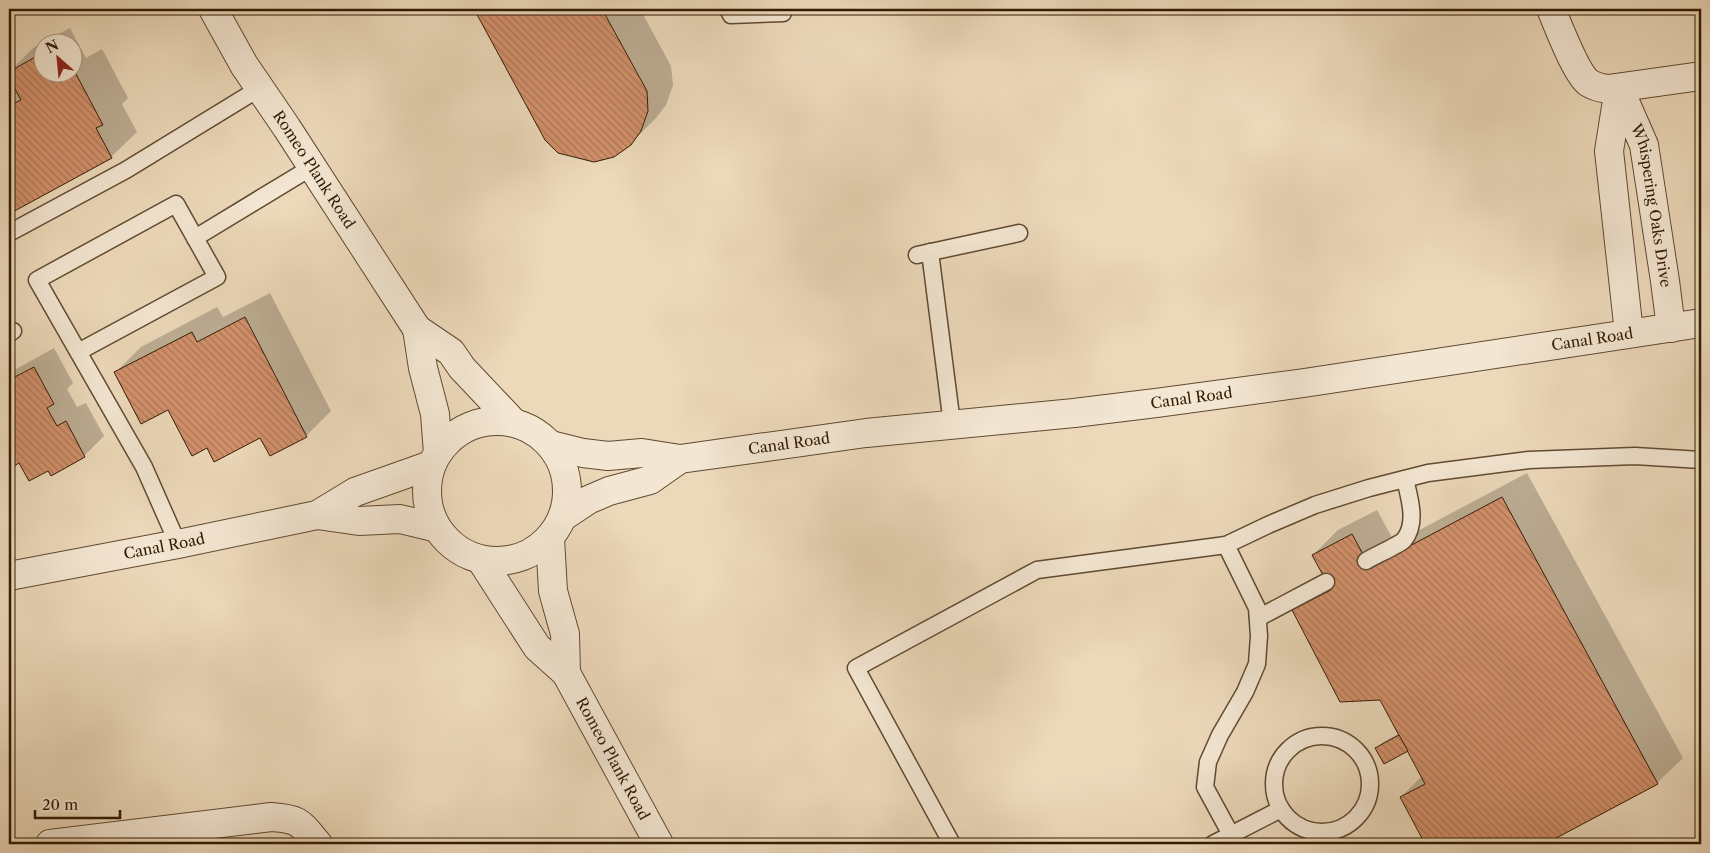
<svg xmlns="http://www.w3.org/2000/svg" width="1710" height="853" font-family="'Libre Caslon Text',serif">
  <defs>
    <pattern id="building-back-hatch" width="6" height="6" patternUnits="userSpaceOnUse" patternTransform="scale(1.25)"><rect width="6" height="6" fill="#d3916c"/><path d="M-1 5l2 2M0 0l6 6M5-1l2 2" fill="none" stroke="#ac7657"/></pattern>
  </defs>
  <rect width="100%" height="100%" fill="#ecd9ba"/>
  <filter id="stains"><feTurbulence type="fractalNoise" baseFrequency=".004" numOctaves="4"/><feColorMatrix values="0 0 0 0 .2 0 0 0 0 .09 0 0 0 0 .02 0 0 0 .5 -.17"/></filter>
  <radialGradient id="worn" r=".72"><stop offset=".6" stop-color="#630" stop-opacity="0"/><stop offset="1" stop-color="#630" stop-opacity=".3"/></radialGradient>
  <g fill="#0003">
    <path d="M475 9H640L671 66 673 85 666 105 656 118 630 144 594 161 559 152 546 139Z"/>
    <path d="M70 28 86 58 102 49 128 98 122 104 137 132 111 157 9 213V96L17 91 9 72 33 48 42 43V72H72V42H43Z"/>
    <path d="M270 293 331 411 306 436H261L208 446 169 408 116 372 141 347 217 307 223 317Z"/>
    <path d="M54 348 73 383 67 389 77 407 86 403 104 436 84 456 19 462 9 467V373Z"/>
    <path d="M1527 473 1683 758 1657 783 1543 844H1426L1401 797 1422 776 1409 750 1377 748 1383 742 1400 733 1381 698 1294 611 1319 585 1327 581 1313 555 1338 530 1377 510 1395 543Z"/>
  </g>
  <g fill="url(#building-back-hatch)" stroke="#321b03">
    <path d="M474 9H602L647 91 648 111 641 131 631 145 614 157 594 162 558 153 545 140Z"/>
    <path d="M42 53V72H55L60 82 76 74 103 125 96 128 112 158 9 214V106L21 100 9 78V72Z"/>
    <path d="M245 317 307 437 270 456 260 438 214 462 207 448 192 456 168 410 141 424 114 372 192 332 197 342Z"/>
    <path d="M34 367 54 404 47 408 57 426 66 421 85 457 51 476 48 471 29 481 19 463 9 469V380Z"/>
    <path d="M1502 497 1658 784 1545 844H1425L1400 797 1425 784 1380 700 1340 702 1292 610 1331 590 1312 555 1352 534 1370 567Z"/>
    <path d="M1399 735 1408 751 1384 764 1375 748Z"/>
  </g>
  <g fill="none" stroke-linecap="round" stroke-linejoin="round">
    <defs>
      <g id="service">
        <path d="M728 9 731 15 783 13"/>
        <path d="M9 233 126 170 260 88"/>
        <path d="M195 238 312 167"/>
        <path d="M930 252 952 424"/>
        <path d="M917 255 1019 233"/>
        <path d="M9 333 13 331"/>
        <path d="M78 352 217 277 176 204 37 280 144 467 178 544"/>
        <path d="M1226 545 1257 608 1259 636 1257 664 1245 692 1220 735 1208 762 1205 787 1236 844"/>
        <path d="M1366 561C1374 556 1399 545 1404 540 1418 523 1409 497 1405 479"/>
        <path d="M1258 618 1326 582"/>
        <circle cx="1322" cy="784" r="48"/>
        <path d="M952 844 856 668 1037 570 1226 545 1268 525 1315 505 1369 488 1428 473 1529 460 1635 456 1701 460"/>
        <path d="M1213 844 1281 809"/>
      </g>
      <g id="minor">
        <path d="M1551 9C1558 25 1576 74 1589 83 1595 87 1601 88 1608 89L1701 76"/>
        <path id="s1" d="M1629 333 1609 151 1619 88 1644 145 1665 281 1671 328"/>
        <path d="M50 844 271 817C301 819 300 823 318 844"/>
      </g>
      <g id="tertiary">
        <path id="s2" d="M213 9 244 65 287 128 417 329 451 352 462 368 513 422"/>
        <path d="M417 329 423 368 435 414 438 453"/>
        <circle cx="497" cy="491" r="70"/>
        <path id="s3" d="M551 445 583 453 608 456 642 453 680 459 866 433 1074 413 1156 403 1304 383 1701 323"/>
        <path d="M317 515 359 521 400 519 437 528"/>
        <path d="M564 516 588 500 609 491 650 480 680 459"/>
        <path d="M550 538 553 591 565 634 566 673"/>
        <path id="s4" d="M481 560 537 647 566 673 659 844"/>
        <path id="s5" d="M9 576 178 544 317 515 355 492 431 465"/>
      </g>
    </defs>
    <use href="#service" stroke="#604a31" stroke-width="19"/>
    <use href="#minor" stroke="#604a31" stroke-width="30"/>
    <use href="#tertiary" stroke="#604a31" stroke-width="30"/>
    <use href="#service" stroke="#f3e6d2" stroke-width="16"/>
    <use href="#minor" stroke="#f3e6d2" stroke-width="28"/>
    <use href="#tertiary" stroke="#f3e6d2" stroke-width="28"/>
  </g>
  <g text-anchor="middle" stroke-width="4" stroke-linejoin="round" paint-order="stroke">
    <g font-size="15" fill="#321b03" stroke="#f3e6d2">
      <text dy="5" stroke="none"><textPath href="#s2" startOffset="190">Romeo Plank Road</textPath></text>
      <text dy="5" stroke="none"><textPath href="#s1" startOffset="370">Whispering Oaks Drive</textPath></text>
      <text dy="5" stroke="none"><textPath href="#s3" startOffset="1051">Canal Road</textPath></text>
      <text dy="5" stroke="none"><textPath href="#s3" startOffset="646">Canal Road</textPath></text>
      <text dy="5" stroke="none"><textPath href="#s3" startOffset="241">Canal Road</textPath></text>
      <text dy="5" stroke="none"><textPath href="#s5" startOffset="158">Canal Road</textPath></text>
      <text dy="5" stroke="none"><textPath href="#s4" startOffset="240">Romeo Plank Road</textPath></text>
    </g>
  </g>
  <rect width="1710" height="853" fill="none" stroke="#ecd9ba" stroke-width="30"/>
  <rect x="10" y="10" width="1690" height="833" fill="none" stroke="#321b03" stroke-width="2.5"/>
  <rect x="15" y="15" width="1680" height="823" fill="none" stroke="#321b03"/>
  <g transform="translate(58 58) rotate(333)"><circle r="24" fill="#f3e6d2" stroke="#a6957f"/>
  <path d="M0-4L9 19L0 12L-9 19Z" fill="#8f2418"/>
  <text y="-8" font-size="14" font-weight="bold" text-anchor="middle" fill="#321b03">N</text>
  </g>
  <path d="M35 810v8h85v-8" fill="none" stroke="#321b03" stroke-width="2.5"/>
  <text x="42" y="810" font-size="15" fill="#321b03" stroke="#f3e6d2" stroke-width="4" paint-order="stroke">20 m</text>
  <rect width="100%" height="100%" filter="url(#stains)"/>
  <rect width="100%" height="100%" fill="url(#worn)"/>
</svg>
